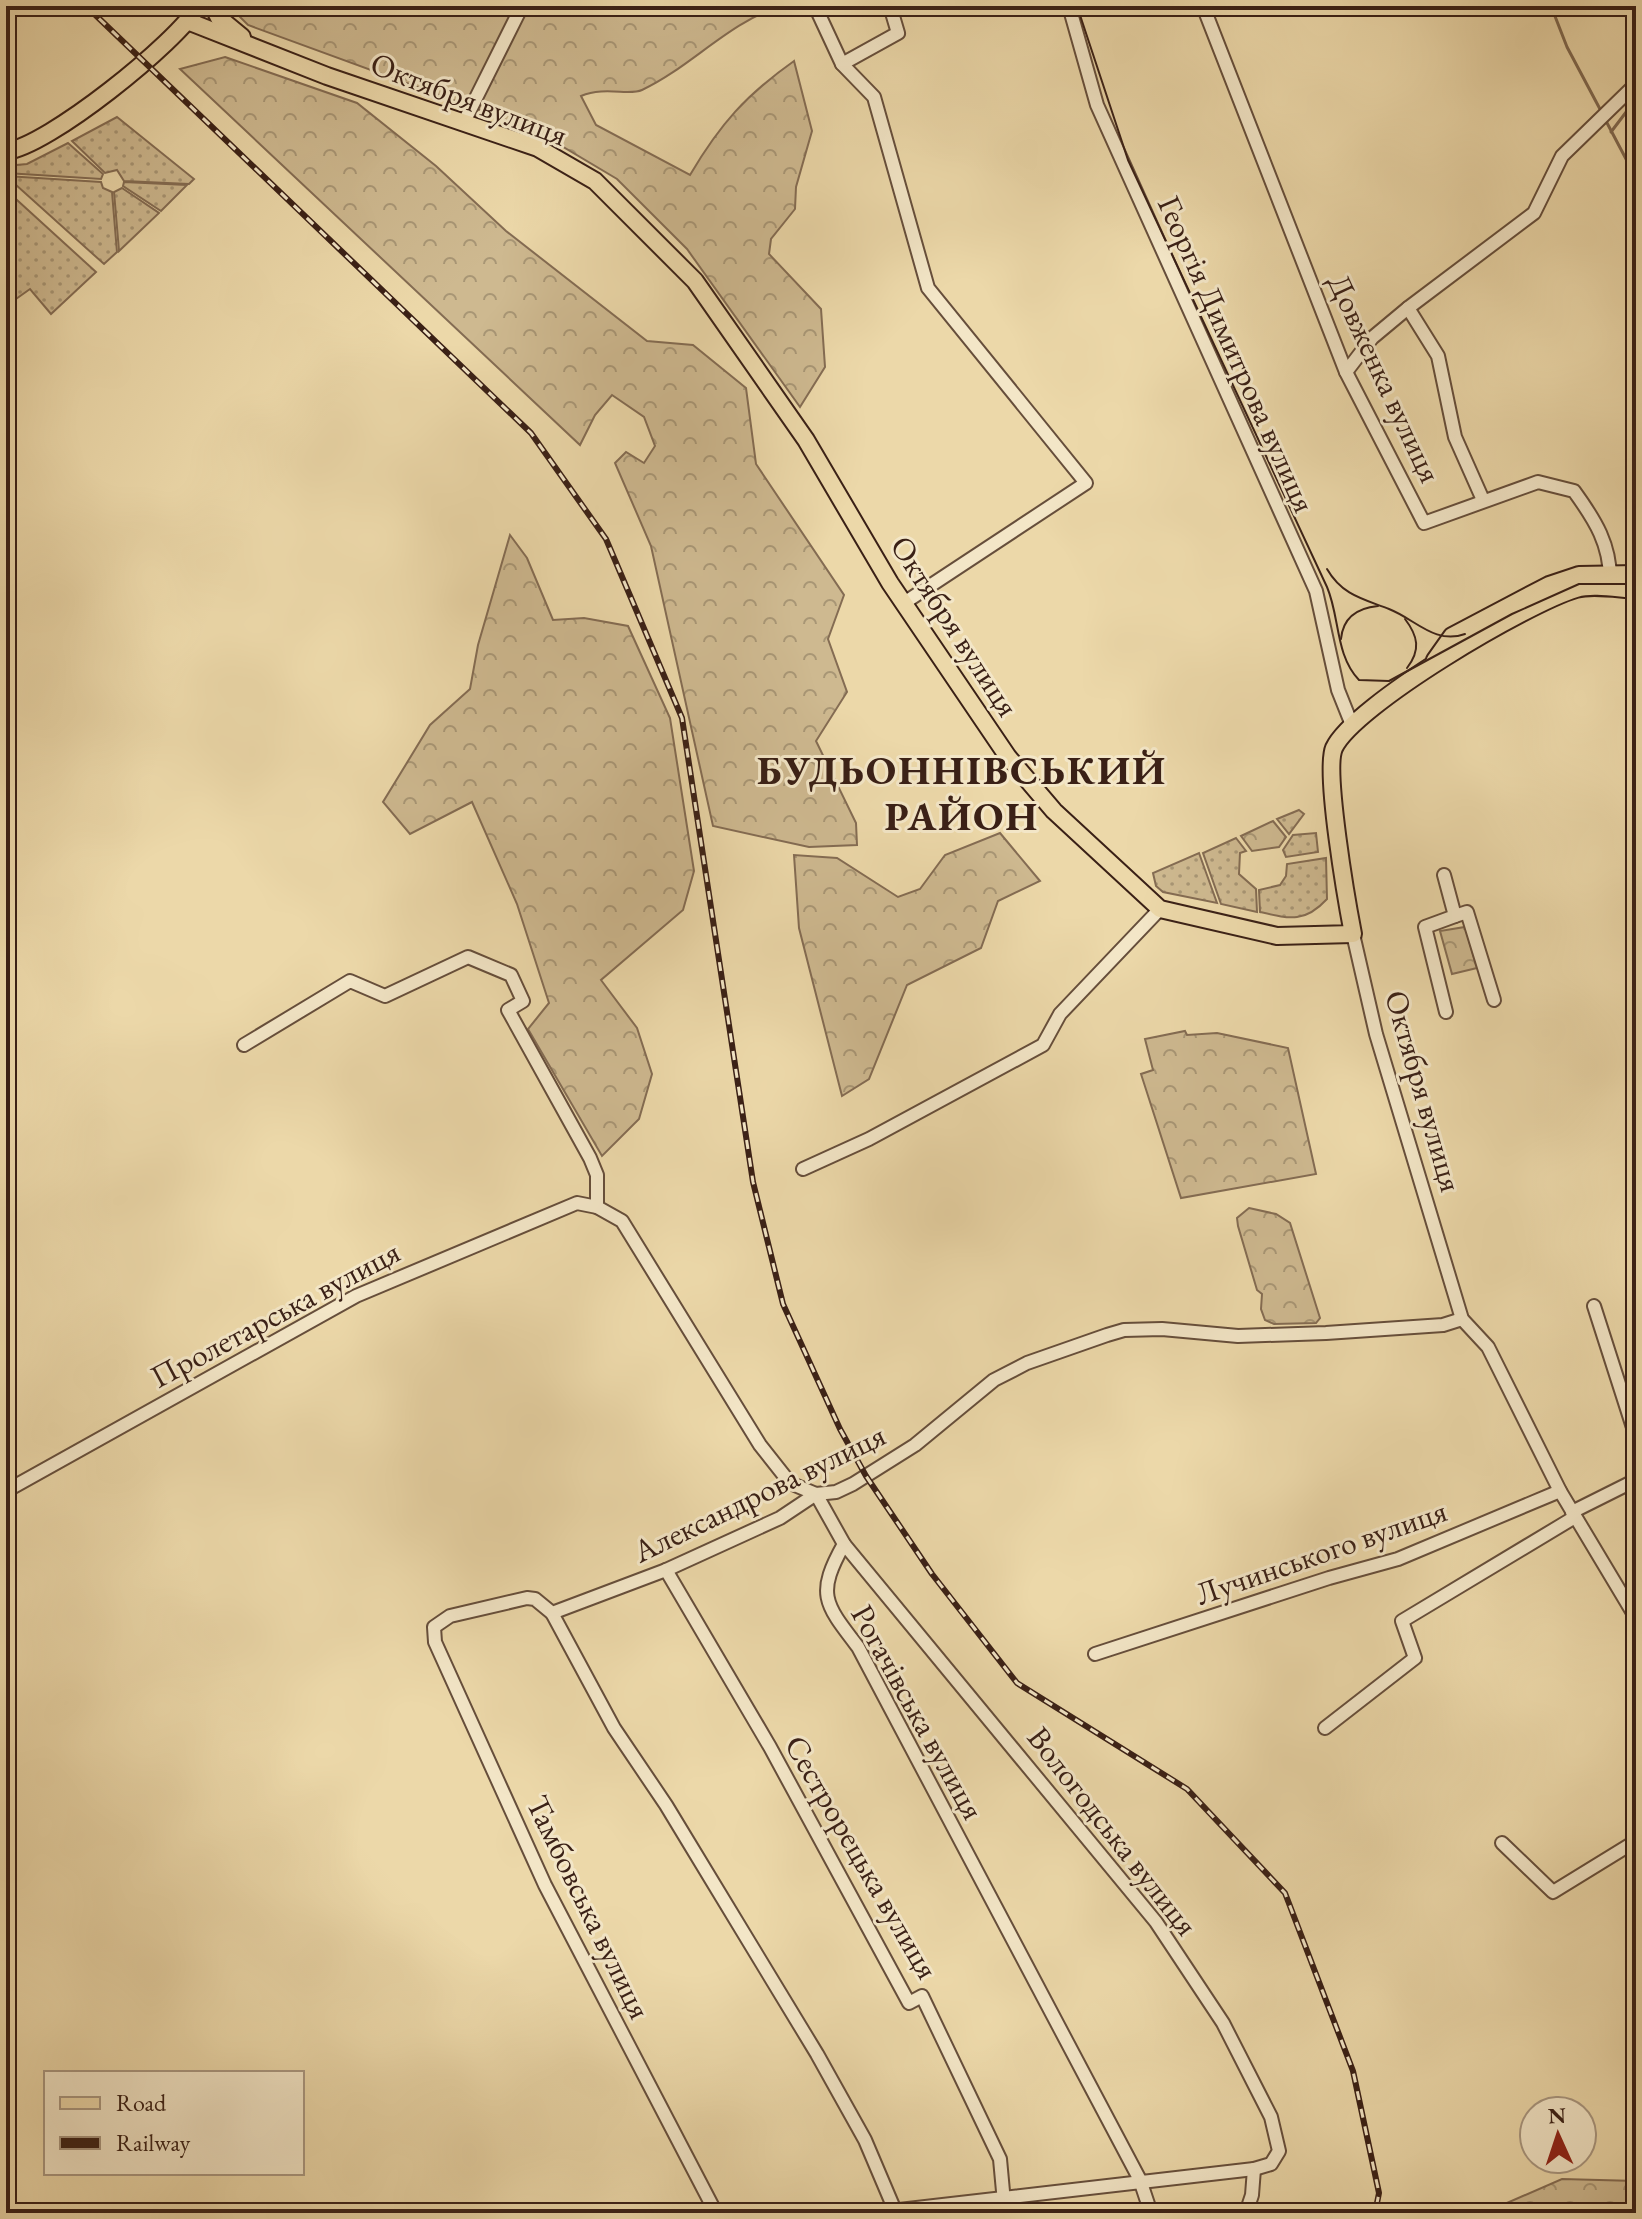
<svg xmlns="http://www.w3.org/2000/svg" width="1642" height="2219" font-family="'EB Garamond',serif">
  <defs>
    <pattern id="grass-dots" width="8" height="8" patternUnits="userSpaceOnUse" patternTransform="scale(2)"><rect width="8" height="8" fill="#ceb990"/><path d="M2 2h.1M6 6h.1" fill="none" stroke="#a89675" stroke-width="1.8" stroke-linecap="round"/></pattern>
    <pattern id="forest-crowns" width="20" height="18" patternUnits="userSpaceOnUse" patternTransform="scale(2)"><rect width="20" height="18" fill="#ceb990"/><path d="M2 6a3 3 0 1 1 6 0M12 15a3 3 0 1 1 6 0" fill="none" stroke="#a89675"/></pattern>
  </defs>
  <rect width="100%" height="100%" fill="#ecd8a9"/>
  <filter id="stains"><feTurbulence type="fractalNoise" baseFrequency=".0025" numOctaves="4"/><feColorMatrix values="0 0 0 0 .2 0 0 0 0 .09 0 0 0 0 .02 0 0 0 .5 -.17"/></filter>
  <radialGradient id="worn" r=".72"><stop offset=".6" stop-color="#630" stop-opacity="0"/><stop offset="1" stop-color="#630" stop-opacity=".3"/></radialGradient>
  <g fill="url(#grass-dots)" stroke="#846c53" stroke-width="2">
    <path d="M117 117 194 179 189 184 124 181 117 170 105 173 72 141Z"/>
    <path d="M68 143 103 174 101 179 6 173V166L27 164Z"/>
    <path d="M6 176 101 182 103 188 112 192 117 252 104 264Z"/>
    <path d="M124 182 187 185 161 211 123 186Z"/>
    <path d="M122 188 159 213 119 251 114 192Z"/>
    <path d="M6 190 96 272 51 314 30 289 6 306Z"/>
    <path d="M1299 810 1304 814 1289 834 1277 819Z"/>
    <path d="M1316 833 1318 852 1286 857 1283 850 1293 835Z"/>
    <path d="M1236 838 1246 851 1240 853 1239 874 1256 889 1257 912 1221 904 1203 853Z"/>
    <path d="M1199 853 1217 903 1163 892 1156 886 1153 873Z"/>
    <path d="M1326 858 1327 899C1305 923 1290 919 1260 912L1259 890 1280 885 1286 876 1287 864Z"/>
  </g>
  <g fill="url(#forest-crowns)" stroke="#846c53" stroke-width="2">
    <path d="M229 6H781C729 22 691 67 642 90 629 96 605 86 581 96L596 125 690 175C720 124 746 95 794 61L812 131 796 187 795 209 771 239 769 254 821 309 825 367 800 407 687 249 617 179 548 138 494 115 248 25Z"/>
    <path d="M225 57 357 103 436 166 506 231 647 341 693 345 746 388 756 464 844 595 828 639 847 692 816 741 856 823 857 845 809 847 713 826 651 546 615 463 626 452 644 463 655 446 644 417 612 395 595 415 580 445 180 69Z"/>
    <path d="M510 535 527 558 553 620 584 618 628 626 670 718 694 871 683 910 601 980 637 1028 652 1074 639 1119 602 1156 528 1029 549 1003 517 904 472 802 410 834 383 802 430 725 470 689 478 645Z"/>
    <path d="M1273 821 1286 837 1279 847 1252 851 1241 836Z"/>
    <path d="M1000 833 1040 881 998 901 981 948 907 985 869 1079 842 1096 799 928 794 855 837 858 898 897 920 889 945 855Z"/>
    <path d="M1465 927 1477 968 1452 974 1440 931Z"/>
    <path d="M1185 1031 1187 1035 1217 1033 1288 1048 1316 1174 1181 1198 1141 1074 1153 1070 1145 1039Z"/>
    <path d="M1249 1208 1276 1214 1290 1223 1320 1318 1316 1323 1274 1324 1265 1320 1261 1309 1262 1294 1257 1290 1238 1226 1237 1218Z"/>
    <path d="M1562 2179 1636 2181V2213H1484Z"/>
  </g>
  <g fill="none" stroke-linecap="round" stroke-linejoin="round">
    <g stroke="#806950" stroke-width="3">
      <path d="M1551 6 1567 47 1601 111"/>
      <path d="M1606 121 1636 178"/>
      <path d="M1611 132 1636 99"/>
    </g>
    <defs>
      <g id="minor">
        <path d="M815 6 842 64 874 97 928 288 1086 483 904 603"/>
        <path d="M1069 6 1097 105 1316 591 1338 690 1352 725"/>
        <path d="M1203 6 1346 372 1424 523 1538 482 1574 491C1595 520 1611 545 1610 582"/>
        <path d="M842 64 898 33 890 6"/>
        <path d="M465 120 522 6"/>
        <path d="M1408 308 1438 356 1455 437 1483 500"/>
        <path d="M1346 372 1372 338 1408 308 1534 213 1562 156 1636 84"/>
        <path d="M1444 875 1455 916 1425 927 1446 1012"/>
        <path d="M1455 916 1467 912 1494 1000"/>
        <path d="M1353 934 1376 1034 1462 1319 1488 1347 1560 1491 1636 1618"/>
        <path d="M244 1045 350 981 385 996 468 957 511 975 523 1001 508 1010 590 1158 597 1175V1207"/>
        <path d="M803 1169 869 1139 1043 1045 1060 1014 1160 909"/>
        <path d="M1594 1306 1636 1437"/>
        <path d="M6 1491 356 1296 577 1203 597 1207 622 1221 760 1445 790 1483 816 1494 844 1544C816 1594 824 1603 858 1647L1140 2180 1151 2213"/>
        <path d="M1572 1512 1636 1480"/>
        <path d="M844 1544 1156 1922 1223 2023 1271 2117 1279 2151 1271 2164 1254 2169 873 2213"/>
        <path d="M666 1570 770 1747 909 2003 922 1996 1000 2159 1005 2213"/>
        <path d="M552 1613 614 1728 666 1805 817 2054 865 2140 896 2213"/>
        <path d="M1095 1654 1329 1578 1398 1559 1560 1491"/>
        <path d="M1325 1728 1415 1658 1402 1621 1575 1517"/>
        <path d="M1502 1843 1553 1892 1636 1841"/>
        <path d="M716 2213 545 1885 435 1642 434 1627 450 1616 527 1598 535 1599 552 1613 666 1570 780 1518 816 1494 836 1492 853 1484 915 1445 994 1380 1027 1363 1107 1335 1124 1330 1162 1329 1238 1336 1326 1333 1443 1325 1462 1319"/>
        <path d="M1246 2213 1252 2195 1254 2169"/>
      </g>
      <g id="major">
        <path d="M213 6 219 18 242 37"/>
        <path d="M190 22 327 76 538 148 595 181 695 281 806 440 890 583 1008 757 1054 811 1160 909 1277 936 1353 934C1347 903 1324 771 1334 748 1354 705 1528 603 1576 589 1593 584 1618 589 1636 590"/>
        <path d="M6 151C46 148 179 41 198 6"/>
        <path d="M1435 660 1452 636 1549 585 1579 575 1636 574"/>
      </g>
    </defs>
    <use href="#minor" stroke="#664e3b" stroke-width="16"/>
    <use href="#major" stroke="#3a2016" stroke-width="20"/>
    <use href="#minor" stroke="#f3e6c7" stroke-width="12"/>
    <use href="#major" stroke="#ecd8a9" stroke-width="16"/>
    <g stroke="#3a2016" stroke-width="2">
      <path d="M1077 6 1128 160 1327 587C1340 617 1335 655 1359 680L1389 681 1512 614 1579 584H1636"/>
      <path d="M1327 569C1342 595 1363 599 1389 609 1415 619 1435 645 1465 634"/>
      <path d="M1405 619C1418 636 1421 650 1407 668"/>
      <path d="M1341 639C1343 617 1357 608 1378 606"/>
    </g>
    <defs>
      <path id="rail" d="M86 6 531 433 606 539 682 718 753 1182 783 1304 840 1429 866 1476 932 1574 1017 1683 1187 1789 1285 1893 1353 2071 1379 2193 1375 2213"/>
    </defs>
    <use href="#rail" stroke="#3a2016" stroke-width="6"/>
    <use href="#rail" stroke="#f3e6c7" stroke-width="3" stroke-dasharray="9" stroke-linecap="butt"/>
  </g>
  <g text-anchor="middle" stroke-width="6" stroke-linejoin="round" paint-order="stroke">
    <g font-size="32" fill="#3a2016" stroke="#f3e6c7">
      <text transform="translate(469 99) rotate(21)" y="11">Октября вулиця</text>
      <text transform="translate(1237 354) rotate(66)" y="11">Георгія Димитрова вулиця</text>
      <text transform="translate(1385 378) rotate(65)" y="11">Довженка вулиця</text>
      <text transform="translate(955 626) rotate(57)" y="11">Октября вулиця</text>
      <text transform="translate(1424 1091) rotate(74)" y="11">Октября вулиця</text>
      <text transform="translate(275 1314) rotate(-28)" y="11">Пролетарська вулиця</text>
      <text transform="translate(759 1493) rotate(-26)" y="11">Александрова вулиця</text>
      <text transform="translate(1321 1552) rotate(-19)" y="11">Лучинського вулиця</text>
      <text transform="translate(918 1712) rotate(61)" y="11">Рогачівська вулиця</text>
      <text transform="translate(1113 1831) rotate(52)" y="11">Вологодська вулиця</text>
      <text transform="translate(862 1857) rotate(60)" y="11">Сестрорецька вулиця</text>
      <text transform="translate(589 1907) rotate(64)" y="11">Тамбовська вулиця</text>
    </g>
    <g font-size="40" font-weight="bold" letter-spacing="2" fill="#3a2016" stroke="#f3e6c7">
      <text x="962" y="784">БУДЬОННІВСЬКИЙ<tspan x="962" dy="46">РАЙОН</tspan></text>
    </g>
  </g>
  <rect width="1642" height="2219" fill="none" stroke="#ecd8a9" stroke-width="32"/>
  <rect x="8" y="8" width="1626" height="2203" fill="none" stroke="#3a2016" stroke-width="4"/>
  <rect x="16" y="16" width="1610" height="2187" fill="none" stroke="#3a2016" stroke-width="2"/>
  <rect x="44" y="2071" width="260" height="104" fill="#f3e6c7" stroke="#a99780" stroke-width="2"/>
  <rect x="60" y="2097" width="40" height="12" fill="#ecd8a9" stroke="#a99780" stroke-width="2"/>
  <text x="116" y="2111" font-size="24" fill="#3a2016">Road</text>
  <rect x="60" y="2137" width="40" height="12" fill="#3a2016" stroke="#a99780" stroke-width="2"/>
  <text x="116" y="2151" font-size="24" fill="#3a2016">Railway</text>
  <g transform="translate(1558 2135) rotate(357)"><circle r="38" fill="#f3e6c7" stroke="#a99780" stroke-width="2"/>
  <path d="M0-6L14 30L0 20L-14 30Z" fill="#8f2418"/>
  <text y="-12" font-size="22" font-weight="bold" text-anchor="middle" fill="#3a2016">N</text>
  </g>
  <rect width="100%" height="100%" filter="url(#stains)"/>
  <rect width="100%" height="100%" fill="url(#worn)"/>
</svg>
